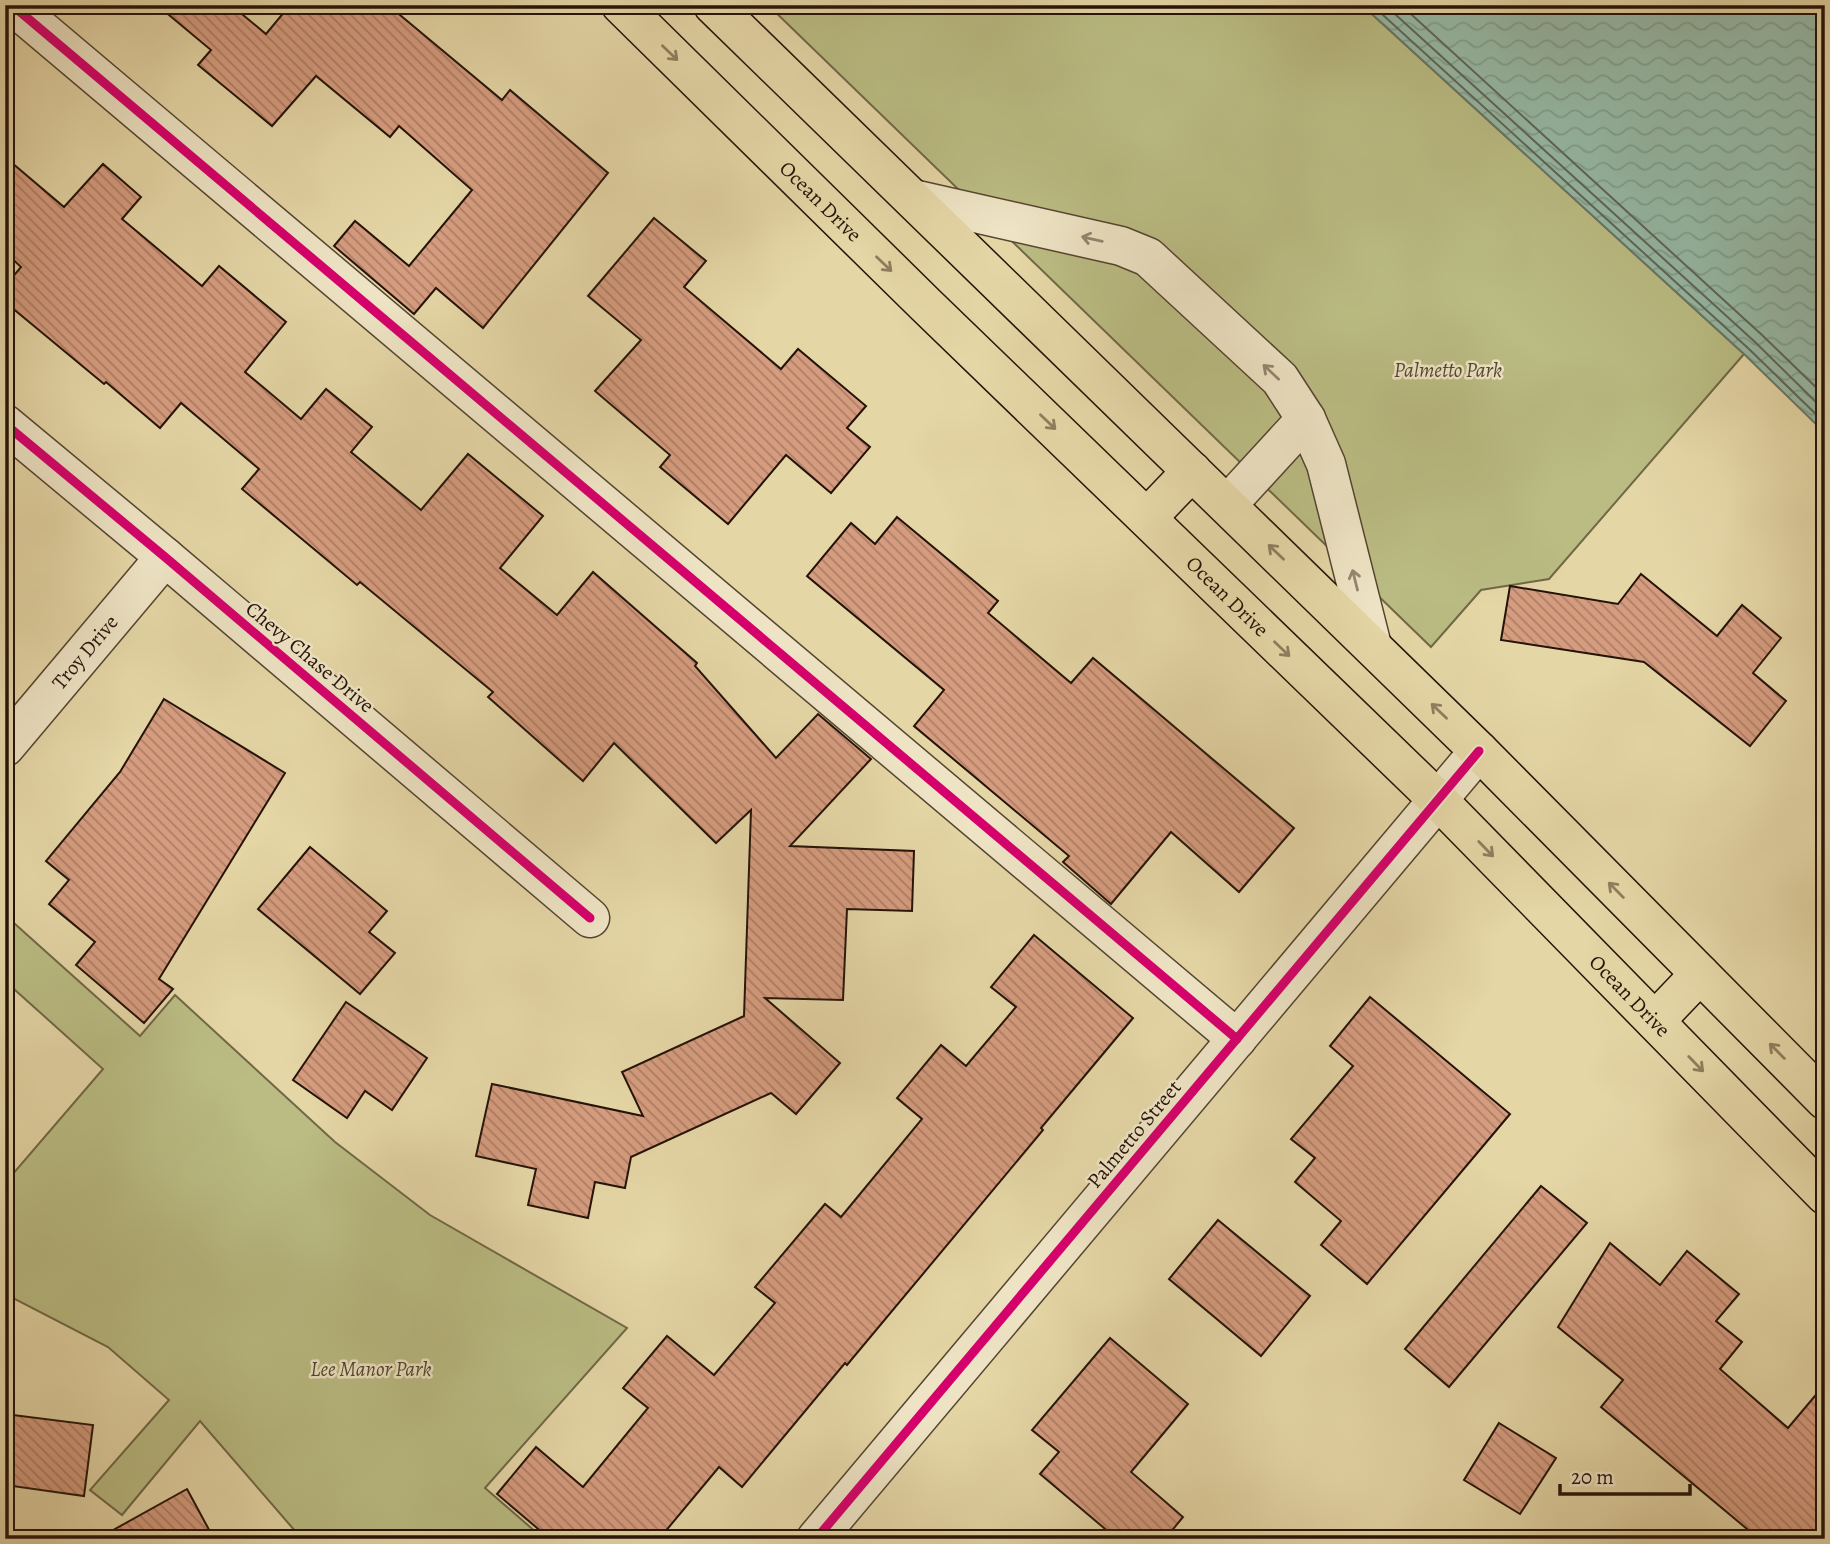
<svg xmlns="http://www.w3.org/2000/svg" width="1830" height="1544" font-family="Alegreya,serif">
  <defs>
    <pattern id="water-waves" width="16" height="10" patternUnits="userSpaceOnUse" patternTransform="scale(1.75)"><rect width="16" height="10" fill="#96b9a6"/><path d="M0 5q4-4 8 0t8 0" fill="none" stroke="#819e8e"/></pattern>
    <pattern id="building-back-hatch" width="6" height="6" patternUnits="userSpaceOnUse" patternTransform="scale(1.75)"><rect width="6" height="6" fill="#d69c7f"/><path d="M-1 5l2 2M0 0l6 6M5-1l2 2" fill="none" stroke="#ad7e66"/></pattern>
  </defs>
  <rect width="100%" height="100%" fill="#e5d6a6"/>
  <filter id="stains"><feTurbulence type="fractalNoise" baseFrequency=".00286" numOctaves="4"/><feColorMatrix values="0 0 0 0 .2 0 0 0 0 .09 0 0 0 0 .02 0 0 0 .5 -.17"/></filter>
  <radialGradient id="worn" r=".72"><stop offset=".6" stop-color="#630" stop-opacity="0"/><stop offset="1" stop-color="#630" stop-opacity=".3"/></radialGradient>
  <g fill="#babc83" stroke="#706846" stroke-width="2">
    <path d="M768 5H1362L1744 354 1549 579 1481 590 1431 647Z"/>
    <path d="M5 915 140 1036 175 995 335 1142 430 1215 627 1328 485 1488 544 1539H456L452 1535 448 1539H302L200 1421 122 1515 90 1490 169 1400 108 1347 5 1294V1183L103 1069 5 981Z"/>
  </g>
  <path fill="url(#water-waves)" stroke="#697767" stroke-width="2" d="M1362 5H1825V433L1744 354Z"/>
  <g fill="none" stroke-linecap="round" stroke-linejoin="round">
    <g stroke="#5e6658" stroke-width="2">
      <path d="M1372 5 1749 349 1825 423"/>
      <path d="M1385 5 1755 342 1825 411"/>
      <path d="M1401 5 1762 335 1825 396"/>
    </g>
  </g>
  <g fill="url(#building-back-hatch)" stroke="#251309" stroke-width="2">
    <path d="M157 5H231L266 34 290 5H388L502 100 510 90 608 173 483 328 436 288 414 314 334 246 355 221 409 266 472 190 399 126 390 137 316 76 272 126 198 65 211 50Z"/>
    <path d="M5 157 64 207 103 164 141 197 122 219 202 286 219 266 286 322 245 372 301 419 326 389 372 427 351 452 421 510 468 454 543 516 500 568 557 615 593 572 697 663 695 666 776 758 818 714 871 759 790 846 914 851 912 911 847 909 843 1000 765 998 840 1063 796 1114 771 1093 631 1157 625 1188 595 1182 588 1218 528 1205 536 1169 476 1156 492 1084 643 1116 622 1072 744 1016 751 810 716 843 614 743 583 781 488 697 493 692 360 582 357 585 242 489 259 469 181 403 160 428 106 382 104 384 5 302V286L21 267 5 252Z"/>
    <path d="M654 218 706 261 684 287 781 369 798 349 866 406 847 428 870 447 831 493 786 455 728 524 660 467 670 455 595 391 641 340 588 296Z"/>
    <path d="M897 517 998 601 988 613 1071 683 1093 658 1294 828 1239 892 1171 832 1111 904 1063 862 1069 856 914 726 944 690 807 576 851 523 875 544Z"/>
    <path d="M1641 574 1717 636 1742 605 1781 638 1753 673 1786 701 1750 746 1644 662 1501 640 1510 586 1618 604Z"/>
    <path d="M164 699 285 773 159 979 173 989 144 1023 76 965 95 942 49 904 69 880 46 861 120 772Z"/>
    <path d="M310 847 387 911 369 932 395 953 360 994 258 909Z"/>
    <path d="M1034 935 1133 1018 1041 1128 1043 1130 847 1365 845 1363 742 1487 719 1467 659 1539H550L497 1494 536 1447 583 1487 648 1408 623 1388 667 1336 714 1375 775 1303 755 1287 825 1204 841 1217 922 1119 897 1098 941 1045 966 1066 1016 1007 991 987Z"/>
    <path d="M1370 997 1510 1114 1367 1284 1321 1245 1341 1221 1295 1182 1315 1158 1291 1139 1353 1066 1330 1046Z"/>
    <path d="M346 1002 427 1058 392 1110 365 1091 347 1118 293 1080Z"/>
    <path d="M1541 1186 1587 1223 1449 1387 1405 1349Z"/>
    <path d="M1218 1220 1310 1296 1261 1356 1169 1279Z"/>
    <path d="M1610 1243 1660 1285 1687 1251 1739 1294 1716 1321 1742 1342 1720 1369 1788 1428 1825 1384V1539H1759L1601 1407 1623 1380 1558 1327Z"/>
    <path d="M1110 1338 1188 1404 1131 1472 1183 1517 1165 1539H1117L1040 1474 1059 1452 1032 1430Z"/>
    <path d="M5 1414 93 1425 84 1496 5 1485Z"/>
    <path d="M1499 1423 1556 1458 1520 1514 1464 1480Z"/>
    <path d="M187 1489 214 1539H97Z"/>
  </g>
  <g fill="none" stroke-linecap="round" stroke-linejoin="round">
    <defs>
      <g id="minor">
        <path d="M12 5 1237 1039"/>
        <path d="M913 199 1121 246 1148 257 1280 379 1306 419 1326 464 1372 646"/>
        <path d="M5 424 165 557 590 918"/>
        <path d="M1227 505 1306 419"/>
        <path id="s1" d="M5 747 165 557"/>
        <path d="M816 1539 1479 751"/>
      </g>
      <g id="major">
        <path id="s2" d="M621 5 926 305 1438 800 1825 1195"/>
        <path d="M713 5 1479 751 1825 1100"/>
        <path d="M1147 518 1192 471"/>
        <path d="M1655 1021 1700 974"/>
      </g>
    </defs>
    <use href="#minor" stroke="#554430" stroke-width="41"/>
    <use href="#major" stroke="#251309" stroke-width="41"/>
    <use href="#minor" stroke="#eee4c5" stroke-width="38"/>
    <use href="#major" stroke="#e5d6a6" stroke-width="38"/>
    <defs>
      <g id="cycleway">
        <path d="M12 5 1237 1039"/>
        <path d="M5 424 165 557 590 918"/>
        <path d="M816 1539 1479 751"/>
      </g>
    </defs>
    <use href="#cycleway" stroke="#eee4c5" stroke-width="13"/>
    <use href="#cycleway" stroke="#d6006c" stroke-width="9"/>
  </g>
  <defs><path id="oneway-shaft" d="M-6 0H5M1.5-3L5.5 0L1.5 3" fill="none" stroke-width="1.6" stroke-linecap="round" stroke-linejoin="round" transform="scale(1.75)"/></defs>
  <g stroke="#8f7e5f">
    <use href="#oneway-shaft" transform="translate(670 53) rotate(44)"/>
    <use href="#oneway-shaft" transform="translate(884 264) rotate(44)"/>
    <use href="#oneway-shaft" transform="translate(1048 422) rotate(44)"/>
    <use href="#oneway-shaft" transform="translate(1276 552) rotate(-136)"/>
    <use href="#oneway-shaft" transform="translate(1282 649) rotate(44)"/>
    <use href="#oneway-shaft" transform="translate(1439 711) rotate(-136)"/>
    <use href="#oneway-shaft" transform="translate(1486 849) rotate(46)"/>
    <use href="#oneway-shaft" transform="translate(1616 890) rotate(-135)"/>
    <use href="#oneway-shaft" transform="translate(1777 1051) rotate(-135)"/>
    <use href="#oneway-shaft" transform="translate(1696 1064) rotate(46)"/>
  </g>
  <g stroke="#948670">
    <use href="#oneway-shaft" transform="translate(1092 239) rotate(-167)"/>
    <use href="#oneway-shaft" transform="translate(1271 372) rotate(-137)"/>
    <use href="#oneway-shaft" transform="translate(1355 580) rotate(-104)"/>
  </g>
  <g text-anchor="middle" stroke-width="5" stroke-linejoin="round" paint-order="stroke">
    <g font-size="21" fill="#251309" stroke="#eee4c5">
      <text dy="7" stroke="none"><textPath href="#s2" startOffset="280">Ocean Drive</textPath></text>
      <text dy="7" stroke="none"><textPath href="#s2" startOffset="847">Ocean Drive</textPath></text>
      <text dy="7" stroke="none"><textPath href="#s1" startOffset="124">Troy Drive</textPath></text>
      <text transform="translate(310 657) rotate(40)" y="7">Chevy Chase Drive</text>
      <text dy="7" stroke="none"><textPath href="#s2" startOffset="1414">Ocean Drive</textPath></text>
      <text transform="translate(1134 1134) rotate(-50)" y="7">Palmetto Street</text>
    </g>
    <g font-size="21" font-style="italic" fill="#52462e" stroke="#eee4c5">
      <text x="1448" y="377">Palmetto Park</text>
      <text x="371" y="1376">Lee Manor Park</text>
    </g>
  </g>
  <rect width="1830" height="1544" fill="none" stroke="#e5d6a6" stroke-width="28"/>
  <rect x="7" y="7" width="1816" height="1530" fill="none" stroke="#251309" stroke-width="3.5"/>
  <rect x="14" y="14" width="1802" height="1516" fill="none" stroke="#251309" stroke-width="2"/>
  <path d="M1560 1484v10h130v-10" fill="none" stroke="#251309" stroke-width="3.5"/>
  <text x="1571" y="1484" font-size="21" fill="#251309" stroke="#eee4c5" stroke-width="5" paint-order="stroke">20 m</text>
  <rect width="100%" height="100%" filter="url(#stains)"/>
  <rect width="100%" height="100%" fill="url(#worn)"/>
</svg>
